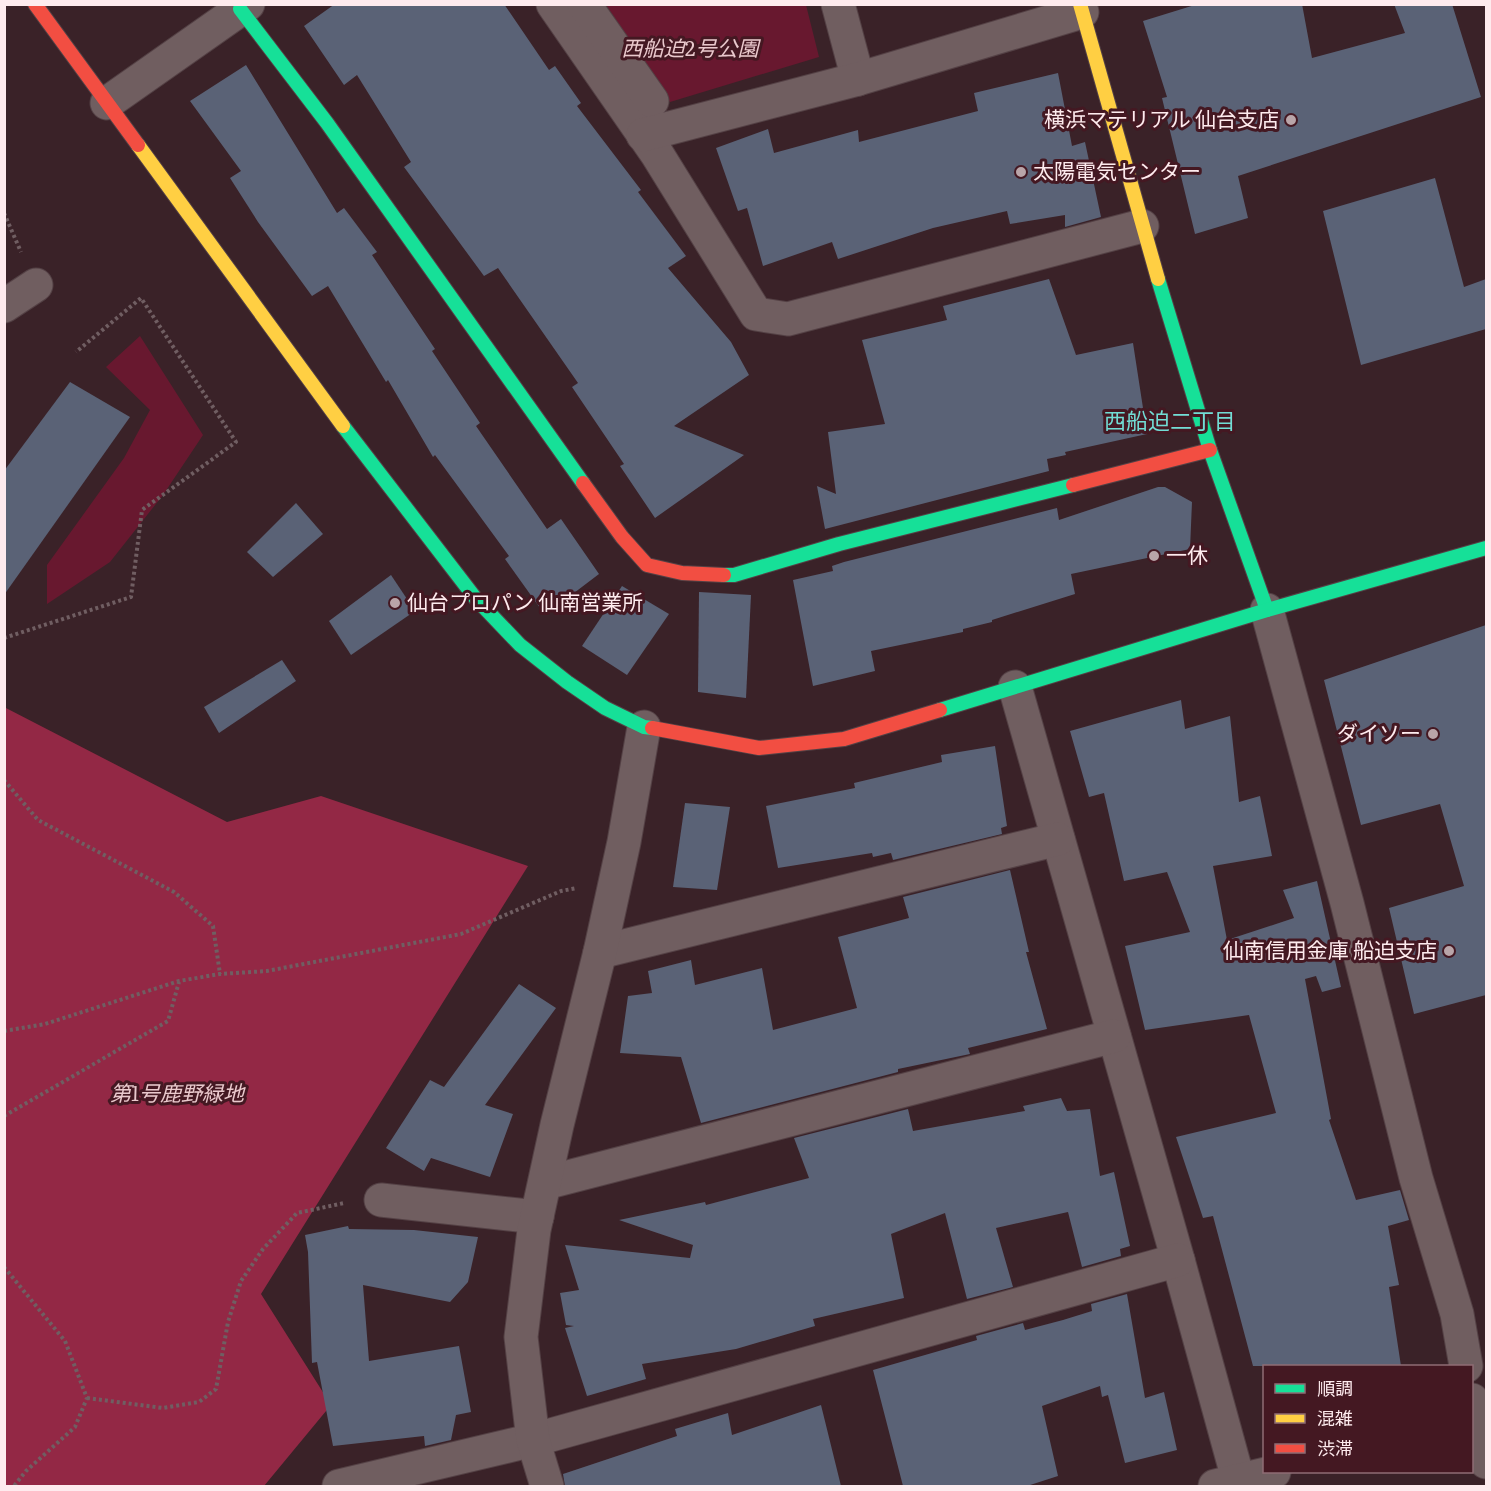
<svg xmlns="http://www.w3.org/2000/svg" width="1491" height="1491" font-family="Literata,'Noto Sans JP',serif">
  <rect width="100%" height="100%" fill="#3a2228"/>
  <g fill="#68182f">
    <path d="M606 5H806L819 57 670 102Z"/>
    <path d="M140 336 203 435 163 495 110 562 47 604V565L124 458 150 410 106 367Z"/>
  </g>
  <path fill="#932845" d="M4 707 227 822 321 796 528 866 261 1294 331 1405 264 1486H5Z"/>
  <g fill="#5a6276">
    <path d="M335 4H504L549 70 555 66 581 103 577 106 641 190 638 192 686 256 668 268 731 342 749 375 674 426 744 455 655 518 620 466 624 464 572 387 578 383 498 268 484 276 404 167 411 162 357 75 344 85 304 26Z"/>
    <path d="M1198 4H1302L1312 58 1405 33 1394 4H1452L1481 97 1238 176 1248 218 1195 234 1162 98 1167 97 1143 21Z"/>
    <path d="M246 65 337 213 344 208 377 252 372 255 435 349 432 351 480 423 476 426 547 529 561 519 599 574 545 615 505 559 509 556 435 455 433 457 388 380 386 382 328 286 312 296 258 222 230 178 241 171 190 101Z"/>
    <path d="M1058 73 1072 146 1085 142 1101 217 1065 227V215L1010 224 1007 211 933 228 838 259 832 242 763 266 747 208 738 211 716 148 768 129 774 153 858 130 859 142 978 111 974 93Z"/>
    <path d="M1435 178 1464 287 1486 279V329L1361 365 1323 211Z"/>
    <path d="M1049 279 1076 355 1133 343 1147 434 1065 452 1066 455 1047 459 1049 471 825 529 817 486 836 494 828 432 885 424 862 340 947 320 943 306Z"/>
    <path d="M70 382 130 417 4 595V471Z"/>
    <path d="M1158 487H1165L1192 502 1190 549 1071 574 1075 594 992 620V622L963 629V632L871 651 875 671 813 686 793 580 833 571 832 566 844 562 1057 508 1059 520Z"/>
    <path d="M296 503 323 534 273 577 247 552Z"/>
    <path d="M391 575 415 611 351 655 329 621Z"/>
    <path d="M622 586 669 614 627 675 582 646Z"/>
    <path d="M699 592 751 595 746 698 698 692Z"/>
    <path d="M1486 625V995L1414 1014 1389 908 1464 886 1440 804 1361 825 1324 680Z"/>
    <path d="M282 660 296 681 219 733 204 707Z"/>
    <path d="M1181 700 1185 729 1230 716 1239 802 1260 796 1272 856 1213 866 1227 940 1294 918 1283 890 1317 881 1341 987 1322 992 1316 976 1305 979 1331 1119 1329 1120 1356 1200 1400 1190 1409 1220 1388 1226 1399 1285 1389 1287 1401 1366H1253L1213 1216 1203 1218 1176 1137 1276 1113 1249 1015 1145 1030 1125 946 1190 932 1167 872 1124 881 1104 793 1089 797 1070 731Z"/>
    <path d="M995 746 1007 826 1001 828 1002 834 893 860 891 853 873 857 872 853 778 868 766 806 855 788 854 783 942 762 941 755Z"/>
    <path d="M685 803 730 807 717 890 673 887Z"/>
    <path d="M1010 870 1029 952H1026L1047 1029 968 1048 970 1054 898 1069V1072L701 1123 681 1057 620 1053 628 996 652 993 648 971 691 960 695 985 762 968 773 1030 857 1008 838 937 909 918 903 897Z"/>
    <path d="M519 984 556 1008 485 1105 513 1114 490 1177 431 1158 424 1171 386 1148 430 1080 444 1087Z"/>
    <path d="M1061 1098 1067 1111 1090 1109 1100 1176 1114 1172 1130 1246 1120 1249 1121 1256 1082 1267 1068 1212 996 1228 1013 1287 967 1299 945 1213 891 1234 904 1298 813 1319 815 1326 736 1349 642 1364 646 1379 587 1396 565 1328 574 1326 566 1325 560 1293 579 1290 565 1245 690 1258 693 1245 619 1220 705 1202 706 1205 809 1178 794 1138 908 1109 913 1131 1025 1111 1023 1106Z"/>
    <path d="M348 1226 349 1229 414 1230 478 1237 468 1282 450 1302 363 1285 369 1361 459 1346 471 1412 456 1415 451 1440 425 1446 424 1436 333 1446 317 1362 312 1363 308 1252 305 1235Z"/>
    <path d="M1127 1294 1145 1398 1164 1392 1177 1450 1125 1463 1108 1395 1102 1397 1100 1386 1042 1406 1058 1476 1027 1486H903L873 1370 977 1340 976 1336 1023 1323 1025 1330 1063 1320 1092 1311 1091 1304Z"/>
    <path d="M821 1405 841 1486H565L563 1474 677 1436 675 1429 728 1413 732 1435Z"/>
  </g>
  <g fill="none" stroke-linecap="round" stroke-linejoin="round">
    <defs>
      <g id="street">
        <path d="M553 4 657 154 756 314 788 319 1142 226"/>
        <path d="M584 4 652 101"/>
        <path d="M838 4 858 79"/>
        <path d="M107 103 248 4"/>
        <path d="M643 135 858 79 1082 12"/>
        <path d="M4 306 36 285"/>
        <path d="M1267 610 1347 903 1416 1178 1457 1314 1466 1366"/>
        <path d="M1015 687 1178 1260 1240 1486"/>
        <path d="M600 952 1058 839"/>
        <path d="M545 1183 1114 1036"/>
        <path d="M381 1200 537 1217"/>
        <path d="M1472 1400 1486 1462"/>
        <path d="M339 1486 533 1440 1178 1260"/>
        <path d="M547 1486 533 1440 521 1337 534 1230 557 1125 600 952 624 842 644 727"/>
        <path d="M1215 1486 1274 1472"/>
      </g>
      <g id="fast">
        <path d="M240 9 327 123 583 483"/>
        <path d="M1158 279 1210 450 1267 610"/>
        <path d="M343 426 476 599 520 645 567 682 605 708 644 727 652 728"/>
        <path d="M724 575H734L839 544 1073 485"/>
        <path d="M940 710 1267 610 1486 548"/>
      </g>
      <g id="slow">
        <path d="M1080 4 1158 279"/>
        <path d="M138 145 343 426"/>
      </g>
      <g id="jam">
        <path d="M35 4 138 145"/>
        <path d="M583 483 622 537 647 565 682 573 724 575"/>
        <path d="M1073 485 1210 450"/>
        <path d="M652 728 759 748 844 739 940 710"/>
      </g>
    </defs>
    <use href="#street" stroke="#544145" stroke-width="35"/>
    <use href="#fast" stroke="#544145" stroke-width="16"/>
    <use href="#slow" stroke="#544145" stroke-width="16"/>
    <use href="#jam" stroke="#544145" stroke-width="16"/>
    <g stroke="#705e62" stroke-width="4" stroke-dasharray="3 3" stroke-linecap="butt">
      <path d="M4 213 21 252"/>
      <path d="M4 638 131 597 142 510 236 442 141 298 76 352"/>
      <path d="M4 780 38 820 174 892 213 926 220 974"/>
      <path d="M4 1031 45 1024 179 981 220 974 267 971 461 934 561 891 577 888"/>
      <path d="M4 1116 168 1021 179 982"/>
      <path d="M4 1267 65 1341 87 1398 75 1427 26 1471 14 1486"/>
      <path d="M87 1398 163 1408 199 1402 216 1389 228 1322 241 1281 263 1249 297 1213 344 1203"/>
    </g>
    <use href="#street" stroke="#705e60" stroke-width="33"/>
    <use href="#fast" stroke="#16e098" stroke-width="14"/>
    <use href="#slow" stroke="#ffcf43" stroke-width="14"/>
    <use href="#jam" stroke="#f24e42" stroke-width="14"/>
  </g>
  <g fill="#b9a5a9" stroke="#441822" stroke-width="2">
    <circle cx="1291" cy="120" r="6"/>
    <circle cx="1021" cy="172" r="6"/>
    <circle cx="1154" cy="556" r="6"/>
    <circle cx="395" cy="603" r="6"/>
    <circle cx="1433" cy="734" r="6"/>
    <circle cx="1449" cy="951" r="6"/>
  </g>
  <g text-anchor="middle" stroke-width="6" stroke-linejoin="round" paint-order="stroke">
    <g font-size="21" font-style="italic" fill="#eac9cd" stroke="#441822">
      <text x="690" y="56">西船迫2号公園</text>
      <text x="177" y="1101">第1号鹿野緑地</text>
    </g>
    <g font-size="21" fill="#feebee" stroke="#441822" text-anchor="end">
      <text x="1279" y="127">横浜マテリアル 仙台支店</text>
      <text x="1033" y="179" text-anchor="start">太陽電気センター</text>
      <text x="1166" y="563" text-anchor="start">一休</text>
      <text x="407" y="610" text-anchor="start">仙台プロパン 仙南営業所</text>
      <text x="1421" y="741">ダイソー</text>
      <text x="1437" y="958">仙南信用金庫 船迫支店</text>
    </g>
    <g font-size="22" fill="#72ddd5" stroke="#441822">
      <text x="1170" y="429">西船迫二丁目</text>
    </g>
  </g>
  <rect width="1491" height="1491" fill="none" stroke="#feebee" stroke-width="12"/>
  <rect x="1263" y="1365" width="210" height="108" fill="#441822" stroke="#8e6c74" stroke-width="1.5"/>
  <rect x="1275" y="1384" width="30" height="9" fill="#16e098" stroke="#8e6c74" stroke-width="1.5"/>
  <text x="1317" y="1395" font-size="18" fill="#feebee">順調</text>
  <rect x="1275" y="1414" width="30" height="9" fill="#ffcf43" stroke="#8e6c74" stroke-width="1.5"/>
  <text x="1317" y="1425" font-size="18" fill="#feebee">混雑</text>
  <rect x="1275" y="1444" width="30" height="9" fill="#f24e42" stroke="#8e6c74" stroke-width="1.5"/>
  <text x="1317" y="1455" font-size="18" fill="#feebee">渋滞</text>
</svg>
